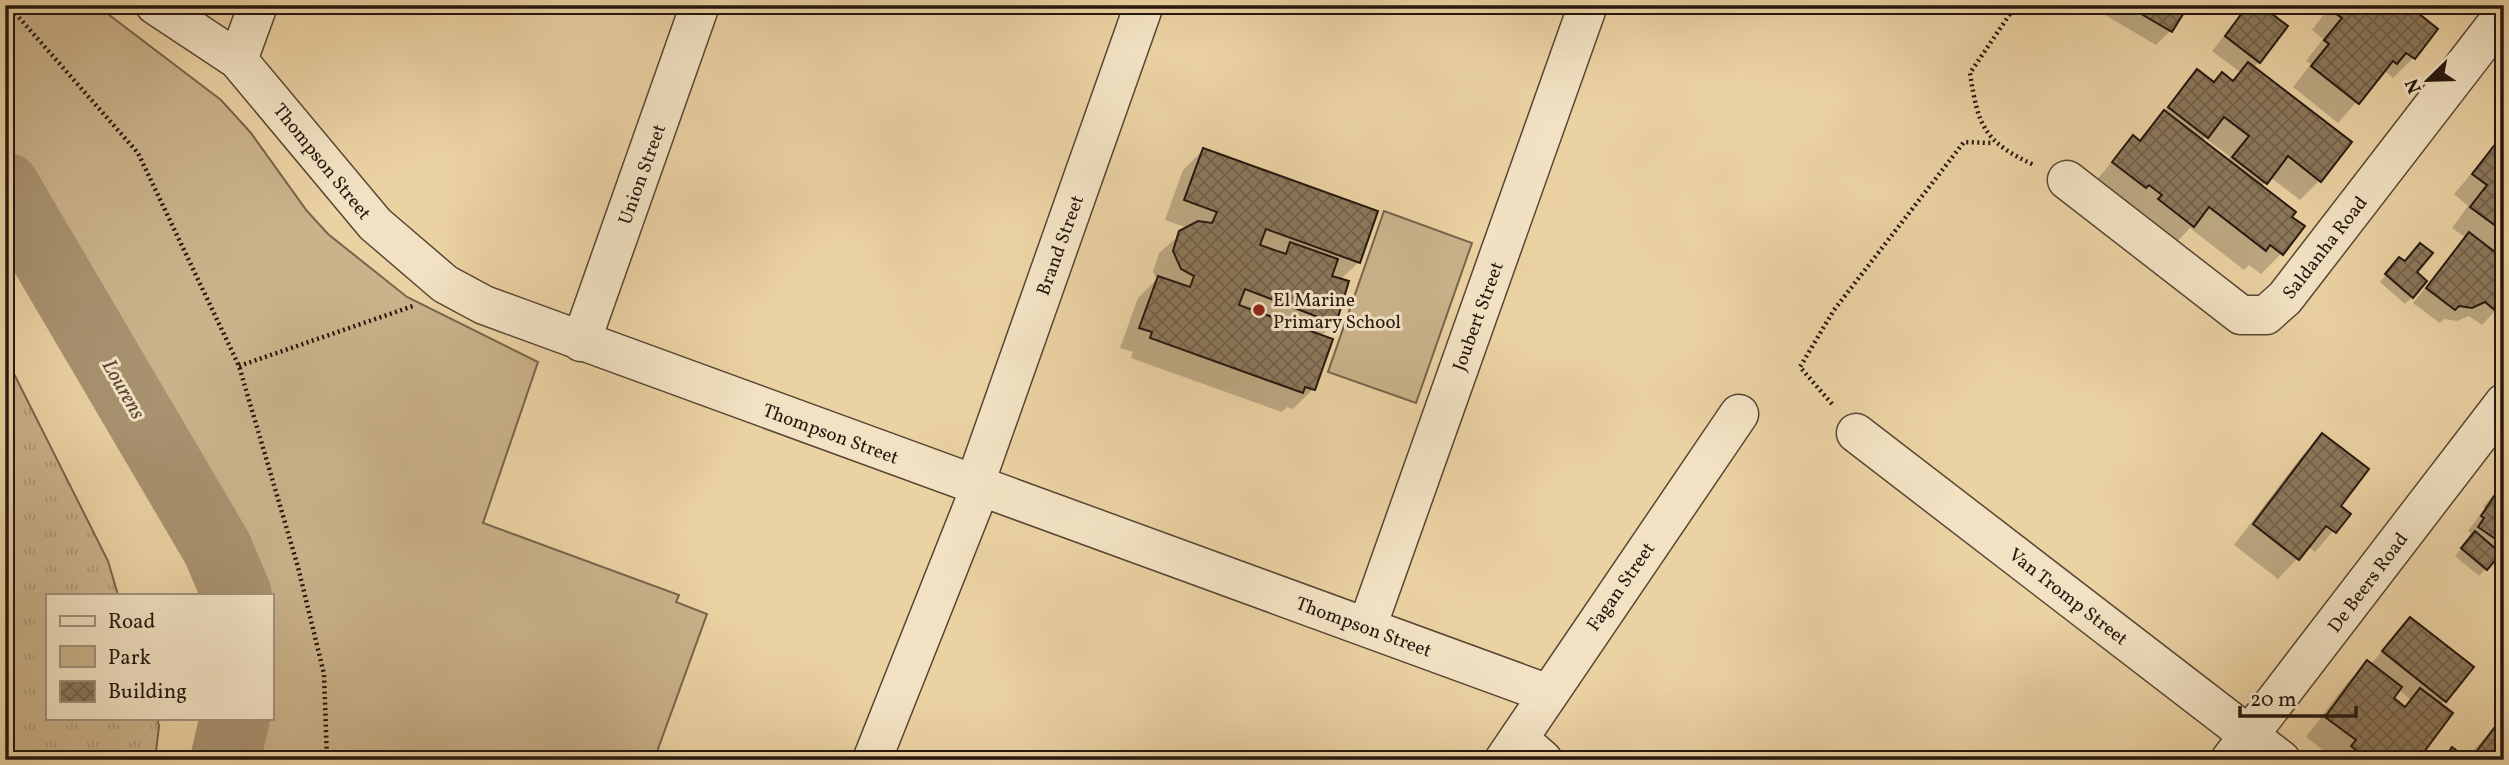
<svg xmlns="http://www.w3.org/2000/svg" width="2509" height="765" font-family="Vollkorn,serif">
  <defs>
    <pattern id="grass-tufts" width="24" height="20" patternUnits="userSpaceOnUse" patternTransform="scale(1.75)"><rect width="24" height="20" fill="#cab28a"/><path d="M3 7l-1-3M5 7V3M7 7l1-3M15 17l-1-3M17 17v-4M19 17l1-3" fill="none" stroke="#ad9876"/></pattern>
    <pattern id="building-cross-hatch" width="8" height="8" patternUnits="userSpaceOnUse" patternTransform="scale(1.75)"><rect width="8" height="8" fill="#8c785b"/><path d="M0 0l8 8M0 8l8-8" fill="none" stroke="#72614a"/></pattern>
  </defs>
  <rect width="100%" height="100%" fill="#ebd2a3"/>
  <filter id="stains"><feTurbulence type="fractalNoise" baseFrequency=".00286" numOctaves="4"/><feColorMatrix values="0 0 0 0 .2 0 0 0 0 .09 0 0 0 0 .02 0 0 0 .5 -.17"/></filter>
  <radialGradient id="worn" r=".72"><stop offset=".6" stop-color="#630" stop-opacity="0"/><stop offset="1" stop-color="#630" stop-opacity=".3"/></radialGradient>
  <path fill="url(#grass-tufts)" stroke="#78644c" stroke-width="2" d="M5 356 108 561 118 595H47V718H157L159 726 155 760H5Z"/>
  <g fill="#cab28a" stroke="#78644c" stroke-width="2">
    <path d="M5 5H96L221 100 251 133 307 211 328 234 407 297 538 362 483 523 679 595 676 602 707 614 654 760H225L235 718H271V595H237L217 548 5 187Z"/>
    <path d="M1384 211 1472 243 1416 403 1328 372Z"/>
  </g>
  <g fill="#0003" fill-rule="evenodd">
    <path d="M2088 5H2172L2170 31 2156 45Z"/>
    <path d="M2249 5 2259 62 2253 68 2320 180 2300 200 2270 177 2261 187 2290 217 2281 254 2261 274 2249 265 2244 270 2190 228 2173 246 2094 183 2133 137 2138 141 2197 71 2212 84 2231 81 2240 72 2212 51ZM2205 138 2230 157 2227 161 2201 141Z"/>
    <path d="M2306 5H2320L2314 11Z"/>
    <path d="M2321 5H2406L2413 58 2393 78 2386 72 2374 82 2338 123 2293 87 2311 64 2306 61 2323 39 2312 30 2327 10Z"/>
    <path d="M2504 135V301L2482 325 2469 316 2457 321 2444 319 2440 323 2413 303 2466 238 2452 228 2468 206 2454 194Z"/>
    <path d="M1203 150 1359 262 1340 280 1334 323 1321 336 1313 389 1293 409 1287 407 1282 412 1131 358 1133 352 1120 348 1138 298 1157 279 1153 272 1159 253 1188 228 1165 220 1183 170Z"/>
    <path d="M2392 267 2414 272 2412 297 2405 304 2380 282Z"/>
    <path d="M2322 436 2338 507 2348 514 2315 552 2308 547 2278 579 2234 545 2302 456Z"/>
    <path d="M2504 482V557L2496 551V557L2479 576 2455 556 2466 543 2471 533 2468 531 2485 508 2483 507Z"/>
    <path d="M2410 619 2471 668 2440 706 2416 760H2336L2306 737 2347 683 2367 663 2370 665ZM2398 689 2411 700 2403 708 2391 699Z"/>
    <path d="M2504 718V760H2442L2453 749 2465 759Z"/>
  </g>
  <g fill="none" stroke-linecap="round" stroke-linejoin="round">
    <g stroke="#a89270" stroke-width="70">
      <path d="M5 187 217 548 237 595"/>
      <path d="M225 760 235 718"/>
    </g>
  </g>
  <g fill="url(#building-cross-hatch)" stroke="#26170e" stroke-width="2">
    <path d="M2126 5H2176L2185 11 2172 32Z"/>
    <path d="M2248 5H2260L2288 26 2260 63 2225 36Z"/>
    <path d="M2334 5H2408L2438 29 2415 59 2406 53 2397 64 2393 61 2359 104 2311 66 2329 44 2324 40 2342 18 2330 10Z"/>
    <path d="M2248 62 2352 142 2321 182 2288 156 2267 184 2232 157 2249 136 2224 117 2208 138 2168 107 2197 69 2214 82 2222 72 2233 81Z"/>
    <path d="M2164 110 2296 212 2292 217 2305 226 2283 255 2270 245 2266 251 2209 207 2194 227 2158 199 2162 195 2149 185 2146 188 2112 162 2133 135 2140 141Z"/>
    <path d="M2504 133V232L2470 207 2487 185 2472 174Z"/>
    <path d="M1203 148 1378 211 1360 263 1266 229 1260 245 1286 254 1290 242 1338 259 1332 276 1349 281 1336 324 1245 289 1239 305 1333 339 1315 390 1305 387 1303 393 1150 338 1152 332 1139 328 1158 276 1190 287 1194 276 1181 269 1173 251 1179 231 1198 221 1212 223 1217 212 1184 200Z"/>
    <path d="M2469 232 2504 259V303L2497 312 2485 302 2472 308 2459 306 2455 310 2426 288Z"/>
    <path d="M2420 243 2433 253 2417 272 2427 281 2413 298 2385 274 2399 257 2405 261Z"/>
    <path d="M2322 433 2369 469 2341 506 2351 514 2336 533 2326 526 2299 560 2253 524Z"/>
    <path d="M2504 481V533L2500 530 2494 538 2478 527 2484 518 2481 516Z"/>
    <path d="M2475 531 2497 550 2498 557 2487 570 2461 548Z"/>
    <path d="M2410 617 2474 667 2446 702 2382 651Z"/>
    <path d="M2367 660 2402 687 2394 698 2405 707 2420 688 2453 713 2418 760H2402L2391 751 2384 760H2369L2351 746 2356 740 2325 717Z"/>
    <path d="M2504 715V760H2470Z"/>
    <path d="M2452 747 2469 760H2443Z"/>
  </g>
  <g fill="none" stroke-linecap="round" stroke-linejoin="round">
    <defs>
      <g id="minor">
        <path d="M155 5 238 60 375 224 445 284 484 305 1546 693"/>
        <path d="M238 60 258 5"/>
        <path d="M2067 180 2241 315H2266L2285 298 2504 14"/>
        <path d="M581 342 700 5"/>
        <path d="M1856 433 2281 760"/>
        <path d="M974 486 1144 5"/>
        <path d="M1367 627 1588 5"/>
        <path d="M1519 739 1543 760"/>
        <path d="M872 760 980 488"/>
        <path d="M1504 760 1739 414"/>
        <path d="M2230 760 2504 403"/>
      </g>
    </defs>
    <use href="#minor" stroke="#574633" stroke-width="41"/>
    <g stroke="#26170e" stroke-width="4.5" stroke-dasharray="2 3.5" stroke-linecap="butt">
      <path d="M8 5 138 153 239 366 298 567 324 674 327 760"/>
      <path d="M2016 5 1970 73C1978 126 1984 142 2034 165"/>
      <path d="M239 366 413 306"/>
      <path d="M1832 404 1800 367 1834 310 1964 142 1993 143"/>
    </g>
    <use href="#minor" stroke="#f2e2c3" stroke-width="38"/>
  </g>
  <circle fill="#8f2418" stroke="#f2e2c3" stroke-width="2.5" cx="1259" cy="310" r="7"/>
  <g text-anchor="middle" stroke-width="6" stroke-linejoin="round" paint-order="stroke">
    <g font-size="19" fill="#26170e" stroke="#f2e2c3">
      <text transform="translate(323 161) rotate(51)" y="7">Thompson Street</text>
      <text transform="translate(641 174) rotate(-70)" y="7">Union Street</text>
      <text transform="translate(1059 245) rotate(-70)" y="7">Brand Street</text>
      <text transform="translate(2324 247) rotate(-52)" y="7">Saldanha Road</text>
      <text transform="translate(1477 316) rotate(-70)" y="7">Joubert Street</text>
      <text transform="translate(831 433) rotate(20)" y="7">Thompson Street</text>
      <text transform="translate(2367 582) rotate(-53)" y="7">De Beers Road</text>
      <text transform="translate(1620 586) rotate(-55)" y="7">Fagan Street</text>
      <text transform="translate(2069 596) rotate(38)" y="7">Van Tromp Street</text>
      <text transform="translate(1364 626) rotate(20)" y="7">Thompson Street</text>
    </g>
    <g font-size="19" fill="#26170e" stroke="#f2e2c3" text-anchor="start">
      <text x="1273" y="306">El Marine<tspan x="1273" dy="22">Primary School</tspan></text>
    </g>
    <g font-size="21" font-style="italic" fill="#5a4835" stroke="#f2e2c3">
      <text transform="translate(124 389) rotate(60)" y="7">Lourens</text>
    </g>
  </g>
  <rect width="2509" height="765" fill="none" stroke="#ebd2a3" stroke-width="28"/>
  <rect x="7" y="7" width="2495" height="751" fill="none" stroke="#26170e" stroke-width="3.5"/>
  <rect x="14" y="14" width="2481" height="737" fill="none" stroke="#26170e" stroke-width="2"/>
  <rect x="46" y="594" width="228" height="126" fill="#f2e2c3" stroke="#a0917b" stroke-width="2"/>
  <rect x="60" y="616" width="35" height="10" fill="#f2e2c3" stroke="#a0917b" stroke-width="2"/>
  <text x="108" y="628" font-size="21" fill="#26170e">Road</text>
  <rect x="60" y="646" width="35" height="21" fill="#cab28a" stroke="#a0917b" stroke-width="2"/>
  <text x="108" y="664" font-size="21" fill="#26170e">Park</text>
  <rect x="60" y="681" width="35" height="21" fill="url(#building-cross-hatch)" stroke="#a0917b" stroke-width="2"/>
  <text x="108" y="698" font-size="21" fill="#26170e">Building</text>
  <g transform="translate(2428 80) rotate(247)" stroke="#f2e2c3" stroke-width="5" paint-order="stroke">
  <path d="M0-5L12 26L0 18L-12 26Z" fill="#26170e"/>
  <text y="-10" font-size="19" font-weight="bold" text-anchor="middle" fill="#26170e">N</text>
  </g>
  <path d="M2240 706v10h116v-10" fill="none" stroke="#26170e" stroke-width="3.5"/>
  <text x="2250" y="706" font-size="21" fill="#26170e" stroke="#f2e2c3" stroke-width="5" paint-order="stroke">20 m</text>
  <rect width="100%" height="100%" filter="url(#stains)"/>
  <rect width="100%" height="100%" fill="url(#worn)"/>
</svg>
